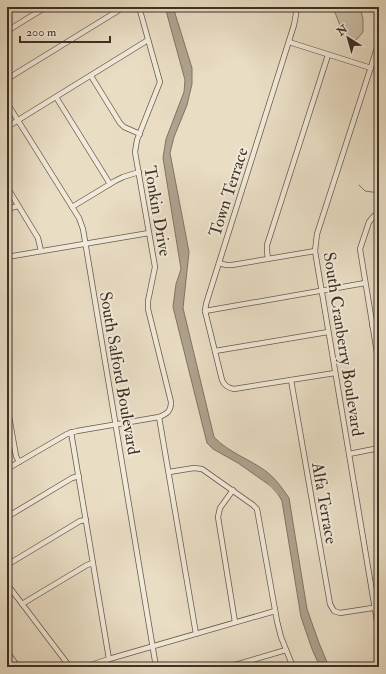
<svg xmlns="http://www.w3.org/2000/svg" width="386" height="674" font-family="'IM FELL Double Pica',serif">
  <rect width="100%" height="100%" fill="#e9ddc4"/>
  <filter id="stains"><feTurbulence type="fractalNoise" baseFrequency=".005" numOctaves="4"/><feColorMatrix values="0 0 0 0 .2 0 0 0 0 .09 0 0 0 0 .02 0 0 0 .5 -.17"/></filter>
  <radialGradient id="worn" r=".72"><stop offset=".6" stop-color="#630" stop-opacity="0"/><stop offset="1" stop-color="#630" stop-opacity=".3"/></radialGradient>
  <path fill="#ccc0a9" stroke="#847867" d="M332 7H360L363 19V32L356 40C354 40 351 40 349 39 342 36 337 14 332 7Z"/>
  <path fill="#afa28e" stroke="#817464" d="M165 7H173L192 68V84L187 105 174 137 170 153 189 252 183 308 214 437C229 453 250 459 267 472 276 479 283 489 289 498L307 609 319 643 329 667H320L312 649 301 617 282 501 275 489 238 463 213 449 207 443 173 307 176 284 181 269 163 158 166 139 184 92 185 80Z"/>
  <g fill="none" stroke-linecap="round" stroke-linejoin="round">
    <g stroke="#817464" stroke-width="1">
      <path d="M359 185 365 191 379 193"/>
      <path d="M7 234H8"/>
    </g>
    <path stroke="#afa28e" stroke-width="3" d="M270 484 278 493"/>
    <defs>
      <g id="minor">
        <path d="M295 7 296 14 294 25 206 304 205 311 222 380C224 385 228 388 234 389L335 373"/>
        <path d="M7 31 46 7"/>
        <path d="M289 42 371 68"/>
        <path d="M379 42 317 234 315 251 379 633"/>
        <path d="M91 76 120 123 124 127 140 134"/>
        <path d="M7 79 124 7"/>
        <path d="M56 97 110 184"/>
        <path d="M7 103 79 218 83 229 156 667"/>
        <path d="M7 127 148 40"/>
        <path d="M7 187 38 238 41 251"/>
        <path d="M72 207 115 181 123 177 139 172"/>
        <path d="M7 209 18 206"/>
        <path d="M379 215 374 216 369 222 360 249 379 365"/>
        <path d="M7 257 149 233"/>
        <path d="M268 259 267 251V245L328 55"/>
        <path d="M219 263 226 265H232L315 251"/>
        <path d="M205 311 365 283"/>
        <path d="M372 325 379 324"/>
        <path d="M215 351 328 332"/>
        <path d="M291 380 330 604 334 611 340 613 379 607"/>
        <path d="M7 405 16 456 19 462"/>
        <path d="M159 417 196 634"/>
        <path d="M71 432 109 659"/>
        <path d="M349 454 379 448"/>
        <path d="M7 469 67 434 77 431 159 417C167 414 171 411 171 402L148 309V301L155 267 135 152 137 140 160 82 139 7"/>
        <path d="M169 472 194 468 202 469 253 505 257 509 277 621 281 637 293 667"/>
        <path d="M233 490 220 508 218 517 235 622"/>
        <path d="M7 517 72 478 79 476"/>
        <path d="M7 565 80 521 86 520"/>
        <path d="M7 584 70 667"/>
        <path d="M22 604 87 565 93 563"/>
        <path d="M7 652 18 667"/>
        <path d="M85 667 109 659 275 611"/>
        <path d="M228 667 286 650"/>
      </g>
    </defs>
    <use href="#minor" stroke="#685b4d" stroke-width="6"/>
    <use href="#minor" stroke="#f1e9d9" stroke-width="4.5"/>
  </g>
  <g text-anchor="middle" stroke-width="4" stroke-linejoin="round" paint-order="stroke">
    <g font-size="17" fill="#3d3025" stroke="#f1e9d9">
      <text transform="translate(228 192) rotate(-72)" y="6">Town Terrace</text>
      <text transform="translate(158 211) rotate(80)" y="6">Tonkin Drive</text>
      <text transform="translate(344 344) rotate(81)" y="6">South Cranberry Boulevard</text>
      <text transform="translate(120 373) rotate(80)" y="6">South Salford Boulevard</text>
      <text transform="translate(325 503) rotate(80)" y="6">Alfa Terrace</text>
    </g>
  </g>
  <rect width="386" height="674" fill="none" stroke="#e9ddc4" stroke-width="24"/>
  <rect x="8" y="8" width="370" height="658" fill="none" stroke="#3d3025" stroke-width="2"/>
  <rect x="12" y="12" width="362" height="650" fill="none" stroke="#3d3025"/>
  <g transform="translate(348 38) rotate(323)" stroke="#f1e9d9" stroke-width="3" paint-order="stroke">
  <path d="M0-3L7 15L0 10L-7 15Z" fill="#3d3025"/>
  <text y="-6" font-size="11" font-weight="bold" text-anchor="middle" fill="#3d3025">N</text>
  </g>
  <path d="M20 36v6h90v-6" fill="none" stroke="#3d3025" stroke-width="2"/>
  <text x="26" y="36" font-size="12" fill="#3d3025" stroke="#f1e9d9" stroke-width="3" paint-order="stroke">200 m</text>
  <rect width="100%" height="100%" filter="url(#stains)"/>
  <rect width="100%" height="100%" fill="url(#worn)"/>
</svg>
